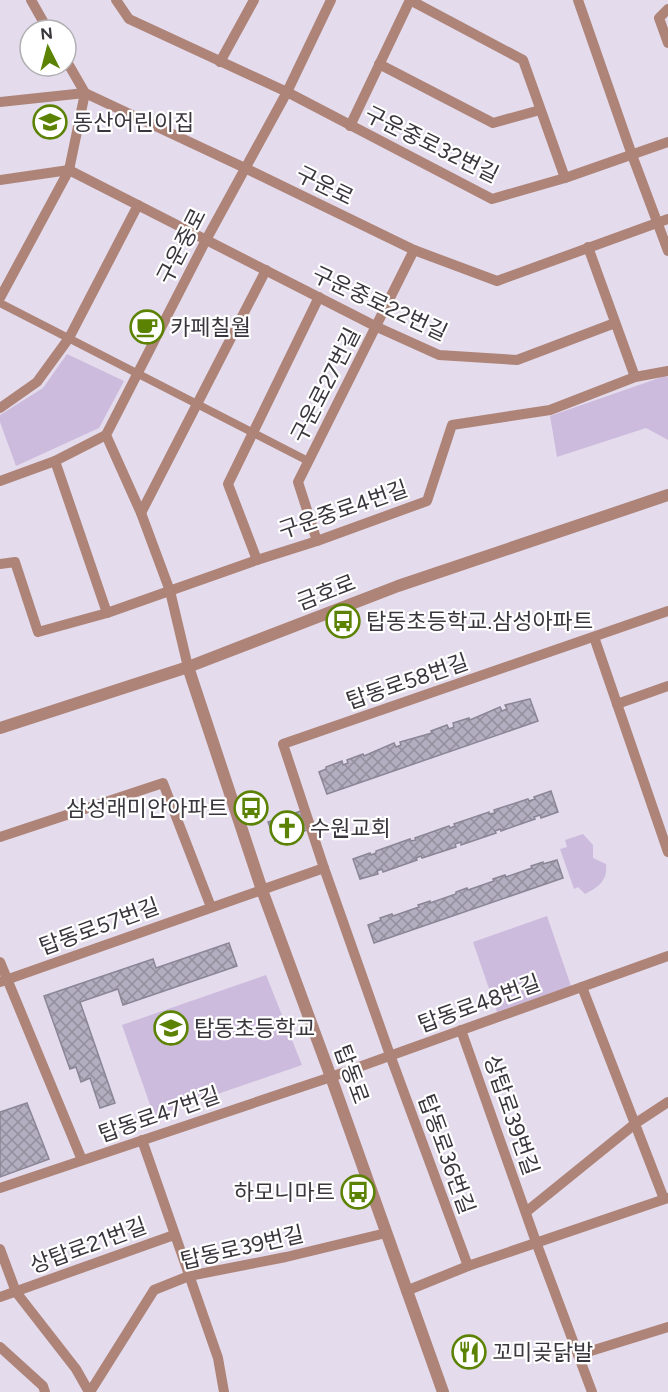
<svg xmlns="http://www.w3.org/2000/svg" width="668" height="1392" font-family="Figtree,'Noto Sans KR',sans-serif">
  <defs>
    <pattern id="building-cross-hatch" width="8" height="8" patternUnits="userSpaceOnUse" patternTransform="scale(1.5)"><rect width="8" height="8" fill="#b2aebf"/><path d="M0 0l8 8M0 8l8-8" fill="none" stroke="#928e9c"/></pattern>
  </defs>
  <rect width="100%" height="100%" fill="#e4dbec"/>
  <g fill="#cdbbde">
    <path d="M67 354 124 381 99 428 16 466 0 422V415L43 388Z"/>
    <path d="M665 376 668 377V440L646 428 557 457 550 416Z"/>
    <path d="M583 834 593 845V858L606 864C608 880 599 887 585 894L578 887 574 889 560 849 567 847 565 840Z"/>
    <path d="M547 916 571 986 497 1012 473 942Z"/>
    <path d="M266 975 302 1065 154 1116 122 1025Z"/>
  </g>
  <g fill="url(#building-cross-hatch)" stroke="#8a8696" stroke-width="1.5">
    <path d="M530 699 538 721 327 794 319 772 326 769V767L342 761 343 765 348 763 347 760 363 754 364 756 394 743 396 747 401 745 400 742 432 733 431 731 447 725 449 729 454 727 453 723 469 718 470 720 500 707 502 711 507 709 505 705Z"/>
    <path d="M551 791 558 812 541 818 540 815 534 817 535 819 501 831 500 829 495 831 496 833 461 845V842L455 844 456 847 422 858 421 856 416 858 417 860 383 872 382 869 377 871 378 874 360 879 353 859 370 853 371 855 376 853V851L410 839 411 841 416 840 415 838 449 826 450 828 455 826 454 824 489 812V814L495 813 494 810 528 799 529 801 535 799 534 797Z"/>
    <path d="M301 811 307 830 275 841 268 822Z"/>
    <path d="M557 860 563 878 374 943 368 925 381 920 380 918 392 914 393 916 419 907 418 905 430 901V903L456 894V892L467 888 468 890 494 881 493 879 505 875 506 877 532 868 531 866 543 862V864Z"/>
    <path d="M229 943 237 966 123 1005 118 989 80 1002 115 1103 100 1108 90 1078 81 1082 76 1067 70 1069 44 996 153 959 156 968Z"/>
    <path d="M27 1103 49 1159 0 1177V1112Z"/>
  </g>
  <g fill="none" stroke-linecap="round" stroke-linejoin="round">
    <path stroke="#ae8479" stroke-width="8" d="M0 303 308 461"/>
    <g stroke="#ae8479" stroke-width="10">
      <path d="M31 0 48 30"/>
      <path d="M116 0 129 19 287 92 492 199 565 178 668 142"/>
      <path d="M410 0 523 60 565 178"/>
      <path d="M578 0 632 155 668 251"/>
      <path d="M668 9 659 18 668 43"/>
      <path d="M66 60 85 93 245 168 414 250 497 281 668 219"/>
      <path d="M220 62 254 0"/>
      <path d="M379 64 493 123 540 110"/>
      <path d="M0 102 85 93"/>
      <path d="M350 126 410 0"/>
      <path d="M0 180 69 170 377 327 439 355 517 360 615 323"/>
      <path d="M588 247 635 377"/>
      <path d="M0 298 69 170 85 93"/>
      <path d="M0 408 37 382 69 338 138 205"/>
      <path d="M55 461 107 613"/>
      <path d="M0 481 55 461 106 435"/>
      <path d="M141 513 266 270"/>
      <path d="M317 541 298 482 414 250"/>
      <path d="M257 560 228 484 319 297"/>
      <path d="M0 564 15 562 38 632 107 613 257 560 317 541 427 501 452 425 550 410 635 377 668 371"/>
      <path d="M594 637 668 852"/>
      <path d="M188 667 170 591 141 513 106 435 206 240 287 92 331 0"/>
      <path d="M617 704 668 686"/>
      <path d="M0 837 163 783 211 907"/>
      <path d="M324 868 390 1055 468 1266"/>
      <path d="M0 962 82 1160"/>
      <path d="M0 982 324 868 283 744 668 611"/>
      <path d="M582 987 664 1199"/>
      <path d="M461 1030 536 1242 592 1392"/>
      <path d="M142 1140 218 1358 224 1392"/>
      <path d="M0 1188 331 1077 668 956"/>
      <path d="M526 1212 636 1123 668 1102"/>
      <path d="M0 1249 16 1292 76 1369 89 1392"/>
      <path d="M406 1291 468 1266 668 1198"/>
      <path d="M0 1297 174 1235"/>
      <path d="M0 1347 43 1386 45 1392"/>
      <path d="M578 1355 668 1327"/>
      <path d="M90 1392 154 1290 189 1276 286 1257 386 1233"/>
    </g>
    <g stroke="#ae8479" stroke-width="12">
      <path d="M188 667 262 890 331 1077 443 1392"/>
      <path d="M0 728 188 667 398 586 668 495"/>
    </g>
  </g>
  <defs>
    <symbol id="school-ring" viewBox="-11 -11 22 22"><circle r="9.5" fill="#fff" stroke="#5b8203" stroke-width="1.5"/><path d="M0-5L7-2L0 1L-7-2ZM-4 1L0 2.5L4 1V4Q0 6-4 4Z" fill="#5b8203"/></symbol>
    <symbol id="cafe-ring" viewBox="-11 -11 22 22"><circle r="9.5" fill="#fff" stroke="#5b8203" stroke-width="1.5"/><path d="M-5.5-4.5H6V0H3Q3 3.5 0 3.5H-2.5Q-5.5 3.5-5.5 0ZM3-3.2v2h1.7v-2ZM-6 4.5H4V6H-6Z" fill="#5b8203"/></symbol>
    <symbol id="bus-ring" viewBox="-11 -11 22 22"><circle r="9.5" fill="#fff" stroke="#5b8203" stroke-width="1.5"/><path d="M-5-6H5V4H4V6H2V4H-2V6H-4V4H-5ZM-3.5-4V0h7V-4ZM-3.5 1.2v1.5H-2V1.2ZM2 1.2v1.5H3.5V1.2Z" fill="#5b8203"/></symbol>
    <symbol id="church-ring" viewBox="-11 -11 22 22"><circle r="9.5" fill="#fff" stroke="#5b8203" stroke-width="1.5"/><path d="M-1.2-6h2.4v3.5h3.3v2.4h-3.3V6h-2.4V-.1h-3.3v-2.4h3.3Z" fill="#5b8203"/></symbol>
    <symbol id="restaurant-ring" viewBox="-11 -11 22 22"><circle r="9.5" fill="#fff" stroke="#5b8203" stroke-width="1.5"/><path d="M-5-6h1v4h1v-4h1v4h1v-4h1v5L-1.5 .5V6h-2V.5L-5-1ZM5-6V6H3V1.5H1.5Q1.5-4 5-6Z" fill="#5b8203"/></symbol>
  </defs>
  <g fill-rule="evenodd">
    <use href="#school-ring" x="31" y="103" width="38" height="38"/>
    <use href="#cafe-ring" x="128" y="308" width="38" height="38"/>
    <use href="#bus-ring" x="324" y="602" width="38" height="38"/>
    <use href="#bus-ring" x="232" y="789" width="38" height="38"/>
    <use href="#church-ring" x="268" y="809" width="38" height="38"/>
    <use href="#school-ring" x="152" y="1009" width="38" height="38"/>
    <use href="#bus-ring" x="339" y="1173" width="38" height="38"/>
    <use href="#restaurant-ring" x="450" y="1333" width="38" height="38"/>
  </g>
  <g text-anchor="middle" stroke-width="4.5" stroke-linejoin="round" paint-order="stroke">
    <g font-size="22" fill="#3a363d" stroke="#fff" text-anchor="start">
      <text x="73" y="130">동산어린이집</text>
      <text x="170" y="335">카페칠월</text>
      <text x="366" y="629">탑동초등학교.삼성아파트</text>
      <text x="228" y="816" text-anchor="end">삼성래미안아파트</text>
      <text x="310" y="836">수원교회</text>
      <text x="194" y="1036">탑동초등학교</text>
      <text x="335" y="1200" text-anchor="end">하모니마트</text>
      <text x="492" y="1360">꼬미곶닭발</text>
    </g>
    <g font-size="22" fill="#3a363d" stroke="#fff">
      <text transform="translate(432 144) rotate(26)" y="8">구운중로32번길</text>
      <text transform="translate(325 185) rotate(26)" y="8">구운로</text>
      <text transform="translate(181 246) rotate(-63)" y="8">구운중로</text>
      <text transform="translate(380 303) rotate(25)" y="8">구운중로22번길</text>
      <text transform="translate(325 385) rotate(-63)" y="8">구운로27번길</text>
      <text transform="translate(343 509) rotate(-19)" y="8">구운중로4번길</text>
      <text transform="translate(326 592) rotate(-21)" y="8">금호로</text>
      <text transform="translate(407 681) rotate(-19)" y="8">탑동로58번길</text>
      <text transform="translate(99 926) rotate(-20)" y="8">탑동로57번길</text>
      <text transform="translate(479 1003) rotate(-20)" y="8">탑동로48번길</text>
      <text transform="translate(352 1074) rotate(70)" y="8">탑동로</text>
      <text transform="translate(159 1114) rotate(-19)" y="8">탑동로47번길</text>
      <text transform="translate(512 1115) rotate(71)" y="8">상탑로39번길</text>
      <text transform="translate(447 1154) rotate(70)" y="8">탑동로36번길</text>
      <text transform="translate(88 1245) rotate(-20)" y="8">상탑로21번길</text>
      <text transform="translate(242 1247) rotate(-13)" y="8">탑동로39번길</text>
    </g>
  </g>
  <g transform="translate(48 48) rotate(354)"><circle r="28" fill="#ffffff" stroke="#b0afb1" stroke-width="1.5"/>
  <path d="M0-4.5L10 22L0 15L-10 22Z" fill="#5b8203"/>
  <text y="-9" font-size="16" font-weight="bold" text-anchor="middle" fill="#3a363d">N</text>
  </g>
</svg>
